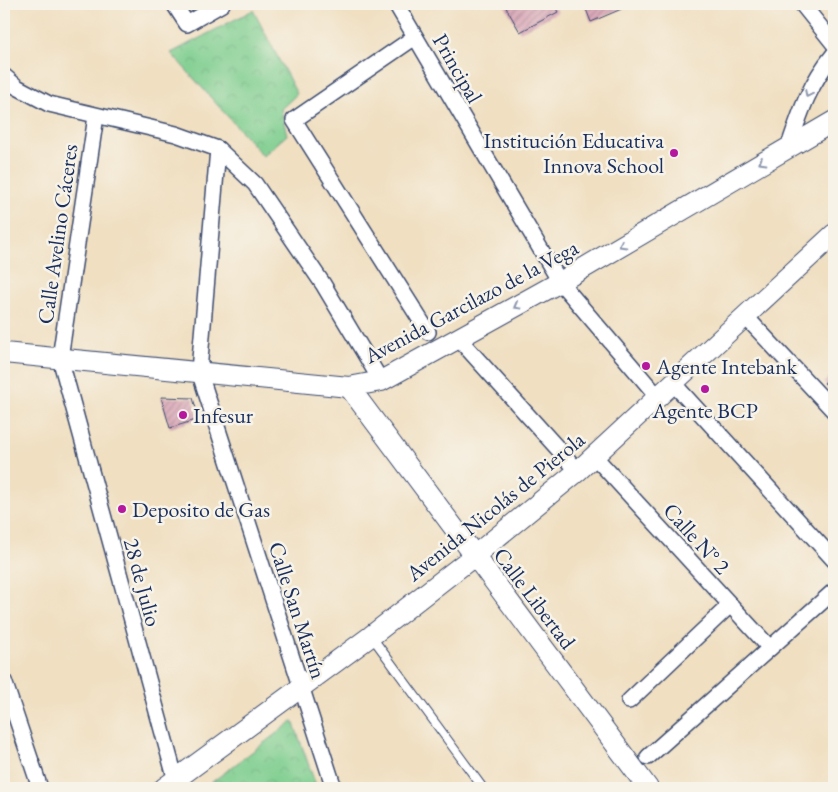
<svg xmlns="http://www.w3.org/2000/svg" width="838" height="792" font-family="'EB Garamond',serif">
  <defs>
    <pattern id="park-crowns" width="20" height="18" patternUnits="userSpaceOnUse" patternTransform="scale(1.25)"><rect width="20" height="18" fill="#7dcd8e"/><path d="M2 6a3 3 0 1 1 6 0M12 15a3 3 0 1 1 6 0" fill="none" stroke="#6bb07d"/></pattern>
    <pattern id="building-hatch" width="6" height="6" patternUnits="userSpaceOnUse" patternTransform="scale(1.25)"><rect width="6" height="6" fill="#d8a4b6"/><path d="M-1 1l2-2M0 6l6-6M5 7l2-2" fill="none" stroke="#ae8697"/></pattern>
  </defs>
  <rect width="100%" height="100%" fill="#f7f3e8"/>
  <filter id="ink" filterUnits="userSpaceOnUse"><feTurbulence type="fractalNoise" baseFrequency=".02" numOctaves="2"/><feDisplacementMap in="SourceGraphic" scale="10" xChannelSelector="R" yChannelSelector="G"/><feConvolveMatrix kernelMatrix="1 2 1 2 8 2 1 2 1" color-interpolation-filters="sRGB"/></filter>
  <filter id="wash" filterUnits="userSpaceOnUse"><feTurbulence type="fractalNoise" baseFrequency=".0096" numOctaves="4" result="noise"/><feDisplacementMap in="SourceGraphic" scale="20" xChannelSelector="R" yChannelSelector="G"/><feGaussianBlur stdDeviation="1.12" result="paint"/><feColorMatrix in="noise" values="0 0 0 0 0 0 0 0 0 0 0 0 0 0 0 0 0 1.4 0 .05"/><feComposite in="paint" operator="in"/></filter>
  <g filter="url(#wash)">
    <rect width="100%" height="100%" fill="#f0dfc1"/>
    <g fill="url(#park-crowns)" stroke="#4c7e76">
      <path d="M253 10 297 94 281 109 287 135 263 156 171 53Z"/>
      <path d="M293 721 317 788H204Z"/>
    </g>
    <g id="blocks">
      <g fill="url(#building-hatch)">
        <path d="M504 4H553L558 12 520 32Z"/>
        <path d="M584 4H633L591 22Z"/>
        <path d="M834 372V392L824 383Z"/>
        <path d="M161 397 193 398 199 419 170 428Z"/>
      </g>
    </g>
  </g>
  <g filter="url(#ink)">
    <use href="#blocks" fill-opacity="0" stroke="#3b496d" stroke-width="1"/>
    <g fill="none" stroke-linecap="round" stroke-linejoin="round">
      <defs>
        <path id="lane" d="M372 637 483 788"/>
        <g id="street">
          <path d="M174 4 187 24 222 4"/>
          <path d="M396 4 560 282 658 397"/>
          <path d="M802 4 834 44"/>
          <path d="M415 37 294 120 428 332"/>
          <path d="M4 76 17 87 49 104 176 134 218 149 255 184 323 284 381 381"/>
          <path d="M96 116 60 358 178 788"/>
          <path d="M789 146C801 110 810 83 834 54"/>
          <path d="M218 149 199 371 334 788"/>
          <path d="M745 316 834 411"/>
          <path d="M459 339 578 471"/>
          <path d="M673 383 834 560"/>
          <path d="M594 456 770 648"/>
          <path d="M4 681 40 788"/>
          <path d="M629 701 730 605"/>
          <path d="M648 757 834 591"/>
        </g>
        <g id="secondary">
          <path d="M4 353 349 387 381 381 560 282 834 121"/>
          <path d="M349 387 648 788"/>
          <path d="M164 788 371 636 474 556 578 471 834 234"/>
        </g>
      </defs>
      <use href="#lane" stroke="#3b496d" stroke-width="10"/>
      <use href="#street" stroke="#3b496d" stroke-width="18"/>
      <use href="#secondary" stroke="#3b496d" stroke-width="22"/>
      <use href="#lane" stroke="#fff" stroke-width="8"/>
      <use href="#street" stroke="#fff" stroke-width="15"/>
      <use href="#secondary" stroke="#fff" stroke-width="20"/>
    </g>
    <defs><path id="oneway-chevron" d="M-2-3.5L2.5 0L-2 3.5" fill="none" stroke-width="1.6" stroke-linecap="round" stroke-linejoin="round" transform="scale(1.25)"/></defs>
    <g stroke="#8d97ae">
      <use href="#oneway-chevron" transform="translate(808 94) rotate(116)"/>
      <use href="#oneway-chevron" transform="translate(762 162) rotate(149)"/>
      <use href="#oneway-chevron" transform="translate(622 245) rotate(149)"/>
      <use href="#oneway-chevron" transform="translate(517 306) rotate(151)"/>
    </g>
  </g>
  <g fill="#b5179e" stroke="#f7f3e8" stroke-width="2">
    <circle cx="674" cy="153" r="5"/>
    <circle cx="646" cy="366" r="5"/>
    <circle cx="705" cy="389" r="5"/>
    <circle cx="183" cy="415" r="5"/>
    <circle cx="122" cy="509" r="5"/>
  </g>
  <g text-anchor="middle" stroke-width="5" stroke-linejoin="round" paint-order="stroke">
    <g font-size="22" fill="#1b2f5e" stroke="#f7f3e8">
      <text transform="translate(458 68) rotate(60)" y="8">Principal</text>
      <text transform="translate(57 234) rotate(-82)" y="8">Calle Avelino Cáceres</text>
      <text transform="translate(471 301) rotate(-28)" y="8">Avenida Garcilazo de la Vega</text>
      <text transform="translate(495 506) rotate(-39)" y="8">Avenida Nicolás de Pierola</text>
      <text transform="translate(697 538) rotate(48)" y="8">Calle N° 2</text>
      <text transform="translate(143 582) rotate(75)" y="8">28 de Julio</text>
      <text transform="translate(535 598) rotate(53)" y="8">Calle Libertad</text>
      <text transform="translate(298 610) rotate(72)" y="8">Calle San Martín</text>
    </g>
    <g font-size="22" fill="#1b2f5e" stroke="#f7f3e8" text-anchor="start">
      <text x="664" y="148" text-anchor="end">Institución Educativa<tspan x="664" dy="25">Innova School</tspan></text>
      <text x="656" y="374">Agente Intebank</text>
      <text x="705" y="418" text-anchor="middle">Agente BCP</text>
      <text x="193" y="423">Infesur</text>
      <text x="132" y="517">Deposito de Gas</text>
    </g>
  </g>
  <rect width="838" height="792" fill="none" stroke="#f7f3e8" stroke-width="20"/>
</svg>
